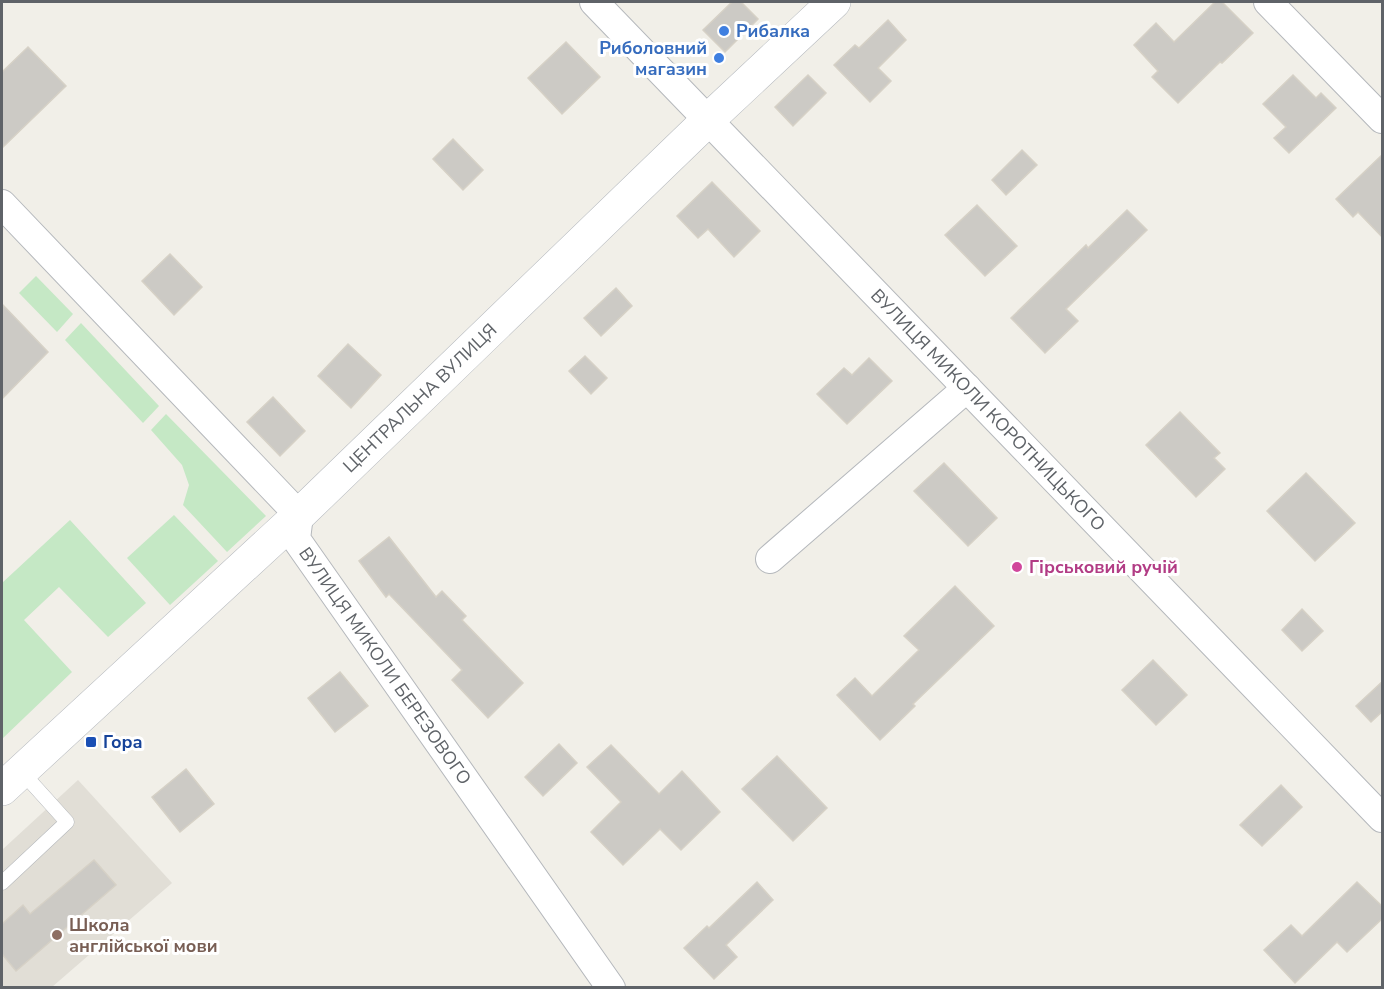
<svg xmlns="http://www.w3.org/2000/svg" width="1384" height="989" font-family="'Nunito Sans',sans-serif">
  <rect width="100%" height="100%" fill="#f1efe8"/>
  <path fill="#e1ded6" d="M78 780 172 883 52 987 2 988V850Z"/>
  <g fill="#c5e8c5">
    <path d="M36 276 73 314 57 332 19 293Z"/>
    <path d="M81 323 159 406 143 423 65 340Z"/>
    <path d="M166 414 266 516 227 552 183 505 189 485 182 465 151 430Z"/>
    <path d="M174 515 218 561 170 605 127 558Z"/>
    <path d="M70 520 146 603 108 637 59 587 24 620 72 672 2 739V583Z"/>
  </g>
  <g fill="#cccac5" stroke="#d6d1c6" stroke-width="1.5">
    <path d="M732 2H741L758 19 725 52 703 30Z"/>
    <path d="M1215 2H1222L1253 33 1222 63 1220 62 1178 103 1152 77 1158 71 1134 45 1156 23 1174 42Z"/>
    <path d="M888 20 906 40 878 68 891 81 870 102 834 65 855 45 859 48Z"/>
    <path d="M566 42 600 77 562 114 528 78Z"/>
    <path d="M28 47 66 86 2 148V72Z"/>
    <path d="M808 75 826 93 793 126 775 107Z"/>
    <path d="M1293 75 1316 98 1321 93 1336 108 1289 153 1274 138 1286 127 1263 104Z"/>
    <path d="M453 139 483 170 463 190 433 159Z"/>
    <path d="M1022 150 1037 165 1006 195 992 180Z"/>
    <path d="M1383 154V238L1358 212 1353 217 1336 199Z"/>
    <path d="M712 182 760 231 734 257 708 229 698 238 677 216Z"/>
    <path d="M977 205 1017 246 985 276 945 235Z"/>
    <path d="M1127 210 1147 230 1066 309 1078 321 1045 353 1011 318 1086 245 1088 248Z"/>
    <path d="M170 254 202 287 174 315 142 281Z"/>
    <path d="M616 288 632 306 601 336 584 318Z"/>
    <path d="M2 304 48 352 2 399Z"/>
    <path d="M348 344 381 375 351 408 318 376Z"/>
    <path d="M585 356 607 378 591 394 569 371Z"/>
    <path d="M869 358 892 381 847 424 817 394 844 368 852 375Z"/>
    <path d="M273 397 305 431 280 456 247 422Z"/>
    <path d="M1180 412 1220 453 1214 458 1225 469 1196 497 1146 445Z"/>
    <path d="M944 463 997 518 968 546 914 491Z"/>
    <path d="M1306 473 1355 523 1315 561 1267 511Z"/>
    <path d="M389 537 436 597 442 591 466 616 462 620 523 683 488 718 452 680 462 670 389 594 386 597 359 561Z"/>
    <path d="M955 586 994 626 913 704 915 706 880 740 837 695 855 678 872 696 919 650 904 636Z"/>
    <path d="M1302 609 1323 631 1302 651 1282 630Z"/>
    <path d="M1153 660 1187 695 1156 725 1122 690Z"/>
    <path d="M340 672 368 706 335 732 308 698Z"/>
    <path d="M1383 681V711L1371 722 1356 706Z"/>
    <path d="M559 744 577 763 543 796 525 777Z"/>
    <path d="M611 745 659 794 682 771 720 812 681 850 660 829 623 865 591 832 621 802 587 767Z"/>
    <path d="M777 756 827 808 793 841 742 789Z"/>
    <path d="M186 769 214 804 180 832 152 797Z"/>
    <path d="M1281 785 1302 807 1262 846 1240 825Z"/>
    <path d="M94 860 116 885 16 971 2 954V924L23 905 30 914Z"/>
    <path d="M757 882 773 900 726 945 737 957 714 979 684 948 707 926 709 928Z"/>
    <path d="M1357 882 1383 907V918L1347 952 1337 942 1295 983 1264 950 1291 925 1302 936Z"/>
  </g>
  <g fill="none" stroke-linecap="round" stroke-linejoin="round">
    <defs>
      <path id="lane" d="M2 883 67 822 21 771"/>
      <g id="street">
        <path d="M594 2 1382 818"/>
        <path d="M1268 2 1382 119"/>
        <path d="M2 204 299 515 296 539 611 988"/>
        <path d="M770 559 967 388"/>
      </g>
      <path id="secondary" d="M2 789 299 515 708 120 834 2"/>
    </defs>
    <use href="#lane" stroke="#b5b8bc" stroke-width="15"/>
    <use href="#street" stroke="#b5b8bc" stroke-width="30"/>
    <use href="#secondary" stroke="#b6babf" stroke-width="34"/>
    <use href="#lane" stroke="#fff" stroke-width="14"/>
    <use href="#street" stroke="#fff" stroke-width="28"/>
    <use href="#secondary" stroke="#fff" stroke-width="33"/>
  </g>
  <g fill="#3f7fe0" stroke="#fff" stroke-width="2">
    <circle cx="724" cy="31" r="6"/>
    <circle cx="719" cy="58" r="6"/>
  </g>
  <circle fill="#d1479c" stroke="#fff" stroke-width="2" cx="1017" cy="567" r="6"/>
  <rect fill="#1a4fb4" stroke="#fff" stroke-width="2" x="85" y="736" width="12" height="12" rx="3"/>
  <circle fill="#8d6e63" stroke="#fff" stroke-width="2" cx="57" cy="935" r="6"/>
  <g text-anchor="middle" stroke-width="6" stroke-linejoin="round" paint-order="stroke">
    <g font-size="18" font-weight="bold" fill="#366cbe" stroke="#fff" text-anchor="start">
      <text x="736" y="37">Рибалка</text>
      <text x="707" y="54" text-anchor="end">Риболовний<tspan x="707" dy="21">магазин</tspan></text>
    </g>
    <g font-size="18" fill="#5f6368" stroke="#fff">
      <text transform="translate(420 398) rotate(-44)" y="6">ЦЕНТРАЛЬНА ВУЛИЦЯ</text>
      <text transform="translate(988 410) rotate(46)" y="6">ВУЛИЦЯ МИКОЛИ КОРОТНИЦЬКОГО</text>
      <text transform="translate(385 666) rotate(55)" y="6">ВУЛИЦЯ МИКОЛИ БЕРЕЗОВОГО</text>
    </g>
    <g font-size="18" font-weight="bold" fill="#b23c85" stroke="#fff" text-anchor="start">
      <text x="1029" y="573">Гірськовий ручій</text>
    </g>
    <g font-size="18" font-weight="bold" fill="#164399" stroke="#fff" text-anchor="start">
      <text x="103" y="748">Гора</text>
    </g>
    <g font-size="18" font-weight="bold" fill="#785e54" stroke="#fff" text-anchor="start">
      <text x="69" y="931">Школа<tspan x="69" dy="21">англійської мови</tspan></text>
    </g>
  </g>
  <rect width="1384" height="989" fill="none" stroke="#5f6368" stroke-width="6"/>
</svg>
